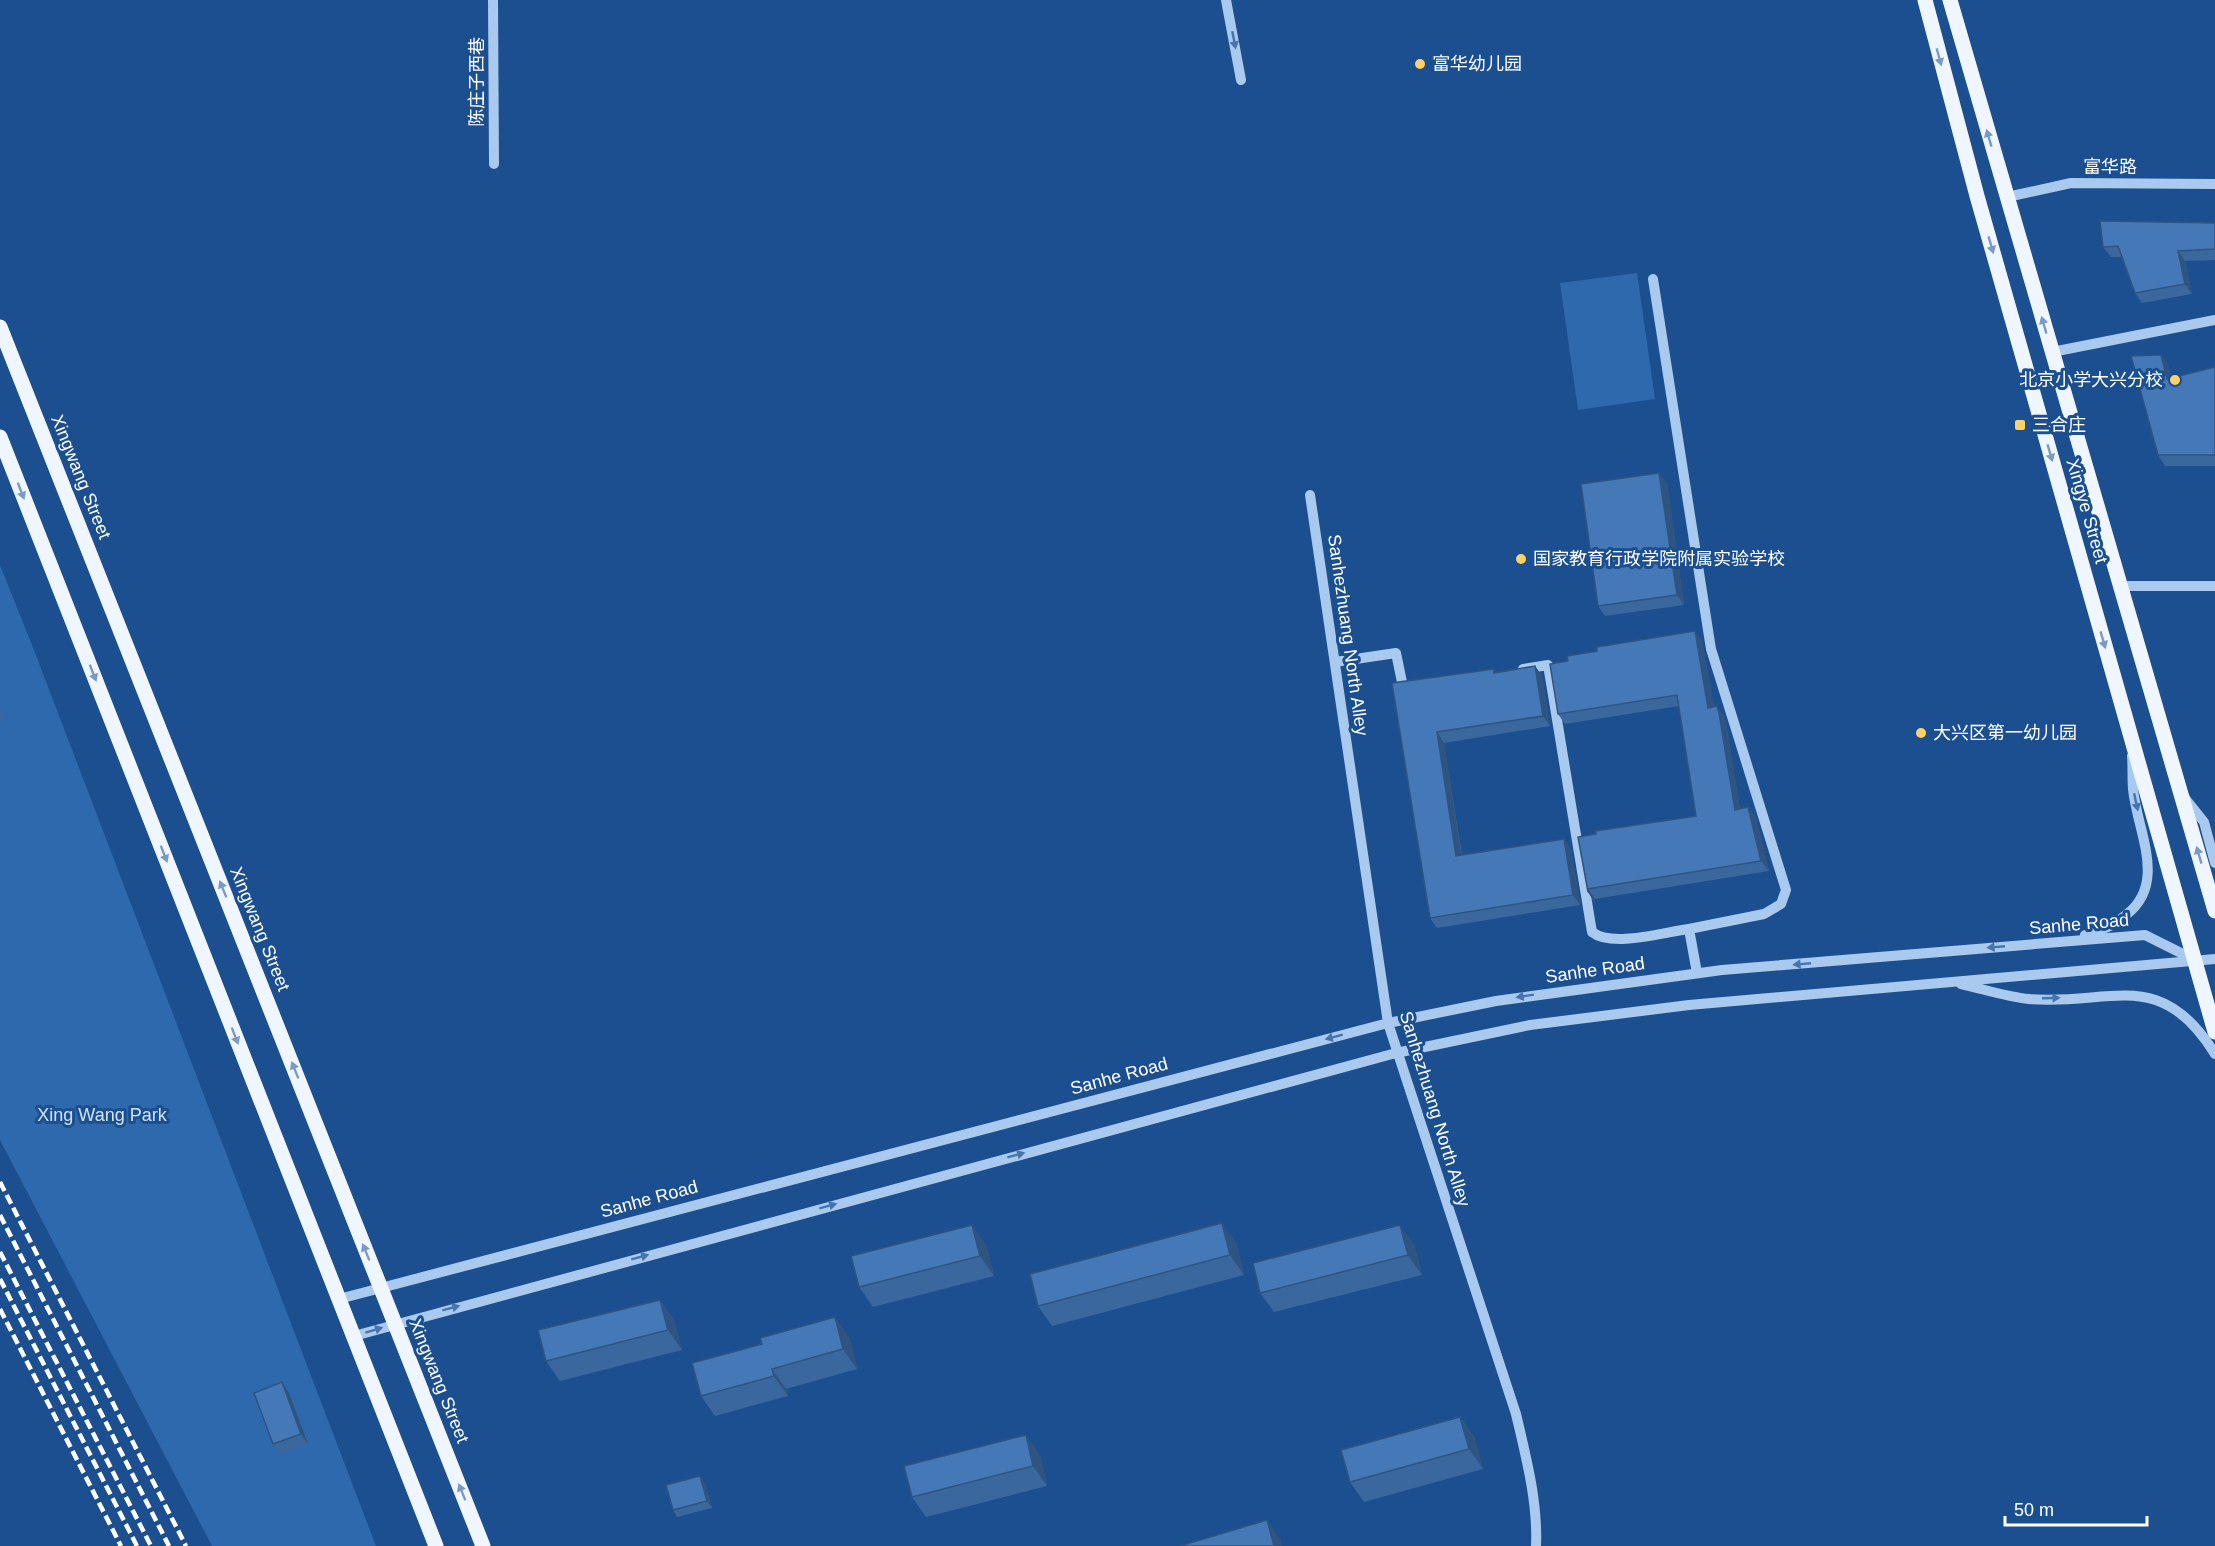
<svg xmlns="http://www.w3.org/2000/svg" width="2215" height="1546" font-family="Helvetica,'Noto Sans SC',sans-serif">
  <rect width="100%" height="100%" fill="#1b4f8f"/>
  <g fill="#2e69ad">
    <path d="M1637 273 1655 399 1578 410 1560 283Z"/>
    <path d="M0 565 34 650 376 1546H212L0 1140Z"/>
  </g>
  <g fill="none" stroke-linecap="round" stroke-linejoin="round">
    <g stroke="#a9c9ee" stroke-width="10">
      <path d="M493 0 494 164"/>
      <path d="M1226 0 1241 80"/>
      <path d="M2007 197 2071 183 2215 184"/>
      <path d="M1653 279 1711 649 1786 890 1781 904 1764 914 1689 929 1697 973"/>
      <path d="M2052 352 2215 320"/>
      <path d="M1310 495 1388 1023 1516 1414C1526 1457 1538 1502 1536 1546"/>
      <path d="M2120 586H2215"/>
      <path d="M1335 662 1396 653 1403 687 1410 686"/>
      <path d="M1523 669 1548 665 1592 932C1612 948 1664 932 1689 929"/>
      <path d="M2184 797 2204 822 2215 863"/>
      <path d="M2085 935C2102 931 2112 926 2126 915 2168 883 2137 831 2133 789 2132 778 2133 767 2132 756"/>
      <path d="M1961 984C1983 989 2007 997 2029 999 2111 1006 2160 965 2215 1054"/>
      <path d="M339 1299 1388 1023 1496 1001 1722 970 2145 935 2195 960"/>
      <path d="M354 1336 1396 1053 1530 1025 1689 1005 2215 959"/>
    </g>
    <g stroke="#f0f6ff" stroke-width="15">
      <path d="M1925 0 1977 196 2215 1032"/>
      <path d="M1950 0 2215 911"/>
      <path d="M0 327 483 1546"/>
      <path d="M0 437 436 1546"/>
    </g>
    <g stroke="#fff" stroke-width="4.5" stroke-dasharray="10 4.5" stroke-linecap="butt">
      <path d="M0 1182 186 1546"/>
      <path d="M0 1215 169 1546"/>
      <path d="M0 1252 151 1546"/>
      <path d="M0 1279 137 1546"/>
      <path d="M0 1309 121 1546"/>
    </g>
  </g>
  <g fill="#3a679d">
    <path d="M2215 223V260L2185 261 2192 294 2142 303 2135 293 2121 257H2111L2103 247Z"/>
    <path d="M2161 355 2168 365 2171 378 2215 367V466H2165L2158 455Z"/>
    <path d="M1667 483 1684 605 1605 616 1598 606Z"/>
    <path d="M1702 641 1714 707 1724 716 1726 723 1740 809 1748 807 1756 818 1769 871 1595 899V903L1588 892 1578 837 1696 816 1679 706 1565 724 1558 714 1568 661Z"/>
    <path d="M1535 666 1542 676 1550 726 1444 743 1462 855 1571 849 1580 905 1437 928 1430 918 1392 683 1496 672Z"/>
    <path d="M0 709 5 719 0 722Z"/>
    <path d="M1222 1223 1236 1243 1244 1275 1052 1326 1038 1306Z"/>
    <path d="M986 1245 994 1276 873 1307 859 1287Z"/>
    <path d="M1414 1245 1422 1275 1274 1312 1260 1293Z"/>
    <path d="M660 1300 674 1320 682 1350 560 1381 546 1361Z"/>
    <path d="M849 1337 857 1369 786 1389 788 1396 715 1416 701 1396Z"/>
    <path d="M289 1393 308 1444 280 1454 273 1444Z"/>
    <path d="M1460 1417 1474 1437 1483 1469 1364 1502 1350 1482Z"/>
    <path d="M1040 1455 1047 1486 926 1517 912 1497Z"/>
    <path d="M705 1483 712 1508 677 1517 673 1510Z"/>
  </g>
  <g fill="#305480">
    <path d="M2178 251 2185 261 2192 294 2185 284Z"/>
    <path d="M2161 355 2168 365 2174 390 2167 379Z"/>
    <path d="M1659 473 1667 483 1684 605 1677 595Z"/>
    <path d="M1695 631 1702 641 1716 718 1708 708Z"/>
    <path d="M1535 666 1542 676 1550 726 1543 716Z"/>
    <path d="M1717 706 1724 716 1726 723 1742 820 1735 810Z"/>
    <path d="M1437 732 1444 743 1463 866 1456 856Z"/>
    <path d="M1748 807 1756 818 1769 871 1761 861Z"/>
    <path d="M1564 839 1571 849 1580 905 1573 895Z"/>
    <path d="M1588 889 1595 899V903L1588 892Z"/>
    <path d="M1222 1223 1236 1243 1244 1275 1230 1255Z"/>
    <path d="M972 1225 986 1245 994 1276 980 1256Z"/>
    <path d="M1400 1225 1414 1245 1422 1275 1408 1255Z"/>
    <path d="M660 1300 674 1320 682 1350 668 1330Z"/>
    <path d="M835 1317 849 1337 857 1369 843 1349Z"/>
    <path d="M772 1369 786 1389 788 1396 774 1376Z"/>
    <path d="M282 1382 289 1393 308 1444 301 1434Z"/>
    <path d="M1460 1417 1474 1437 1483 1469 1469 1449Z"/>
    <path d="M1026 1435 1040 1455 1047 1486 1033 1466Z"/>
    <path d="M700 1476 705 1483 712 1508 707 1501Z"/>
    <path d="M1267 1520 1281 1540 1282 1546H1274Z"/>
  </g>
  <g fill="#4478b7" stroke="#305480" stroke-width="1.5">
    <path d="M2100 221 2215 223V249L2178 251 2185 284 2135 293 2118 246 2103 247Z"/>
    <path d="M2161 355 2167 379 2215 367V455H2158L2131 356Z"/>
    <path d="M1659 473 1677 595 1598 606 1581 484Z"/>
    <path d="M1695 631 1708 708 1717 706 1719 713 1735 810 1748 807 1761 861 1588 889V892L1578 837 1596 834 1595 831 1696 816 1677 695 1558 714 1550 664 1568 661 1567 656 1597 651V647Z"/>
    <path d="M1535 666 1543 716 1437 732 1456 856 1564 839 1573 895 1430 918 1392 683 1494 669V673Z"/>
    <path d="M1222 1223 1230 1255 1038 1306 1030 1274Z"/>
    <path d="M972 1225 980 1256 859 1287 851 1256Z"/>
    <path d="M1400 1225 1408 1255 1260 1293 1253 1263Z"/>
    <path d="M660 1300 668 1330 546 1361 538 1330Z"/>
    <path d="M835 1317 843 1349 772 1369 774 1376 701 1396 692 1363 762 1344 760 1338Z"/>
    <path d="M282 1382 301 1434 273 1444 254 1393Z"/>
    <path d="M1460 1417 1469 1449 1350 1482 1341 1450Z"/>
    <path d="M1026 1435 1033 1466 912 1497 904 1466Z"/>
    <path d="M700 1476 707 1501 673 1510 666 1485Z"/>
    <path d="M1267 1520 1274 1546H1180Z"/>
  </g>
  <defs><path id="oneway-solid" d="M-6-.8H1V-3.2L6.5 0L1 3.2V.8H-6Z" transform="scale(1.5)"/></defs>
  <g fill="#4674ac">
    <use href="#oneway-solid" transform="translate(1234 40) rotate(79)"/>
    <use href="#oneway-solid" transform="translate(2136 802) rotate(78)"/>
    <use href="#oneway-solid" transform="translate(1996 947) rotate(175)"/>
    <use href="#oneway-solid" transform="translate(1802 964) rotate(175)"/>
    <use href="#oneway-solid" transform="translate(1525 996) rotate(171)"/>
    <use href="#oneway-solid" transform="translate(2051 998) rotate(-2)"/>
    <use href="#oneway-solid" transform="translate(1334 1037) rotate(165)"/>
    <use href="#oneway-solid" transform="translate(1016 1155) rotate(-15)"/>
    <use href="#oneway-solid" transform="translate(828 1206) rotate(-15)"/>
    <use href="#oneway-solid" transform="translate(640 1257) rotate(-15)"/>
    <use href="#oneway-solid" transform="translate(451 1308) rotate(-15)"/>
    <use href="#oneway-solid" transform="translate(374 1330) rotate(-17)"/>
  </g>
  <g fill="#7b9ac1">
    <use href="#oneway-solid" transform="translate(1939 57) rotate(75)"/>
    <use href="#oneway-solid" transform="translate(1989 138) rotate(-106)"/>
    <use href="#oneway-solid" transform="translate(1991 245) rotate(74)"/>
    <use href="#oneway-solid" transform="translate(2044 325) rotate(-106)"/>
    <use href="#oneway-solid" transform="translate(2050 453) rotate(74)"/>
    <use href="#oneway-solid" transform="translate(21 491) rotate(69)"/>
    <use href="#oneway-solid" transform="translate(2103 640) rotate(74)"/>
    <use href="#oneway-solid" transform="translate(93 673) rotate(69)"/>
    <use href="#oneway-solid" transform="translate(164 854) rotate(69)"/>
    <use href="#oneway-solid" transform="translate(2199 855) rotate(-106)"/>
    <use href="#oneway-solid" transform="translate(223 889) rotate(-112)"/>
    <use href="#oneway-solid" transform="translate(235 1036) rotate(69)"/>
    <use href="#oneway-solid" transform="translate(295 1070) rotate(-112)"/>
    <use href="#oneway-solid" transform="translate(366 1252) rotate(-112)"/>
    <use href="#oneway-solid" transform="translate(462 1492) rotate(-112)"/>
  </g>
  <g fill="#ffd166" stroke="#1b4f8f" stroke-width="2">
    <circle cx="1420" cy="64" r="6"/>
    <circle cx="2175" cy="380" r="6"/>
    <rect x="2014" y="419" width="12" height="12" rx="3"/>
    <circle cx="1521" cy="559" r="6"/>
    <circle cx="1921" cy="733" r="6"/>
  </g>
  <g text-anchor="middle" stroke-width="6" stroke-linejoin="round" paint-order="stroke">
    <g font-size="18" fill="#fff" stroke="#1b4f8f" text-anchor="start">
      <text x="1432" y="70">富华幼儿园</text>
      <text x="2163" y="386" text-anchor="end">北京小学大兴分校</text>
      <text x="2032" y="431">三合庄</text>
      <text x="1533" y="565">国家教育行政学院附属实验学校</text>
      <text x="1933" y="739">大兴区第一幼儿园</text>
    </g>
    <g font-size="18" fill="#fff" stroke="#1b4f8f">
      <text transform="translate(477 82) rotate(-90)" y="6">陈庄子西巷</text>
      <text x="2110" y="173">富华路</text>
      <text transform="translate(81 477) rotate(68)" y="6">Xingwang Street</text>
      <text transform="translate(2087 511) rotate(74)" y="6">Xingye Street</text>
      <text transform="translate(1348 635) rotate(82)" y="6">Sanhezhuang North Alley</text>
      <text transform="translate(2079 924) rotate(-5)" y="6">Sanhe Road</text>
      <text transform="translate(260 929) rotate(68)" y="6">Xingwang Street</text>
      <text transform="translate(1595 970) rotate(-8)" y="6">Sanhe Road</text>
      <text transform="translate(1119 1076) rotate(-15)" y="6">Sanhe Road</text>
      <text transform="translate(1435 1109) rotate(73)" y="6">Sanhezhuang North Alley</text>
      <text transform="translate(649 1199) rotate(-15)" y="6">Sanhe Road</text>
      <text transform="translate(439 1381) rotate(68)" y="6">Xingwang Street</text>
    </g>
    <g font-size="18" fill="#cfe3fa" stroke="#1b4f8f">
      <text x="102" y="1121">Xing Wang Park</text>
    </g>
  </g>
  <path d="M2005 1516v9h142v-9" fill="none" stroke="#ffffff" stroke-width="3"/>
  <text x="2014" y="1516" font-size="18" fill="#ffffff" stroke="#1b4f8f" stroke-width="4.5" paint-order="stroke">50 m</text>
</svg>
